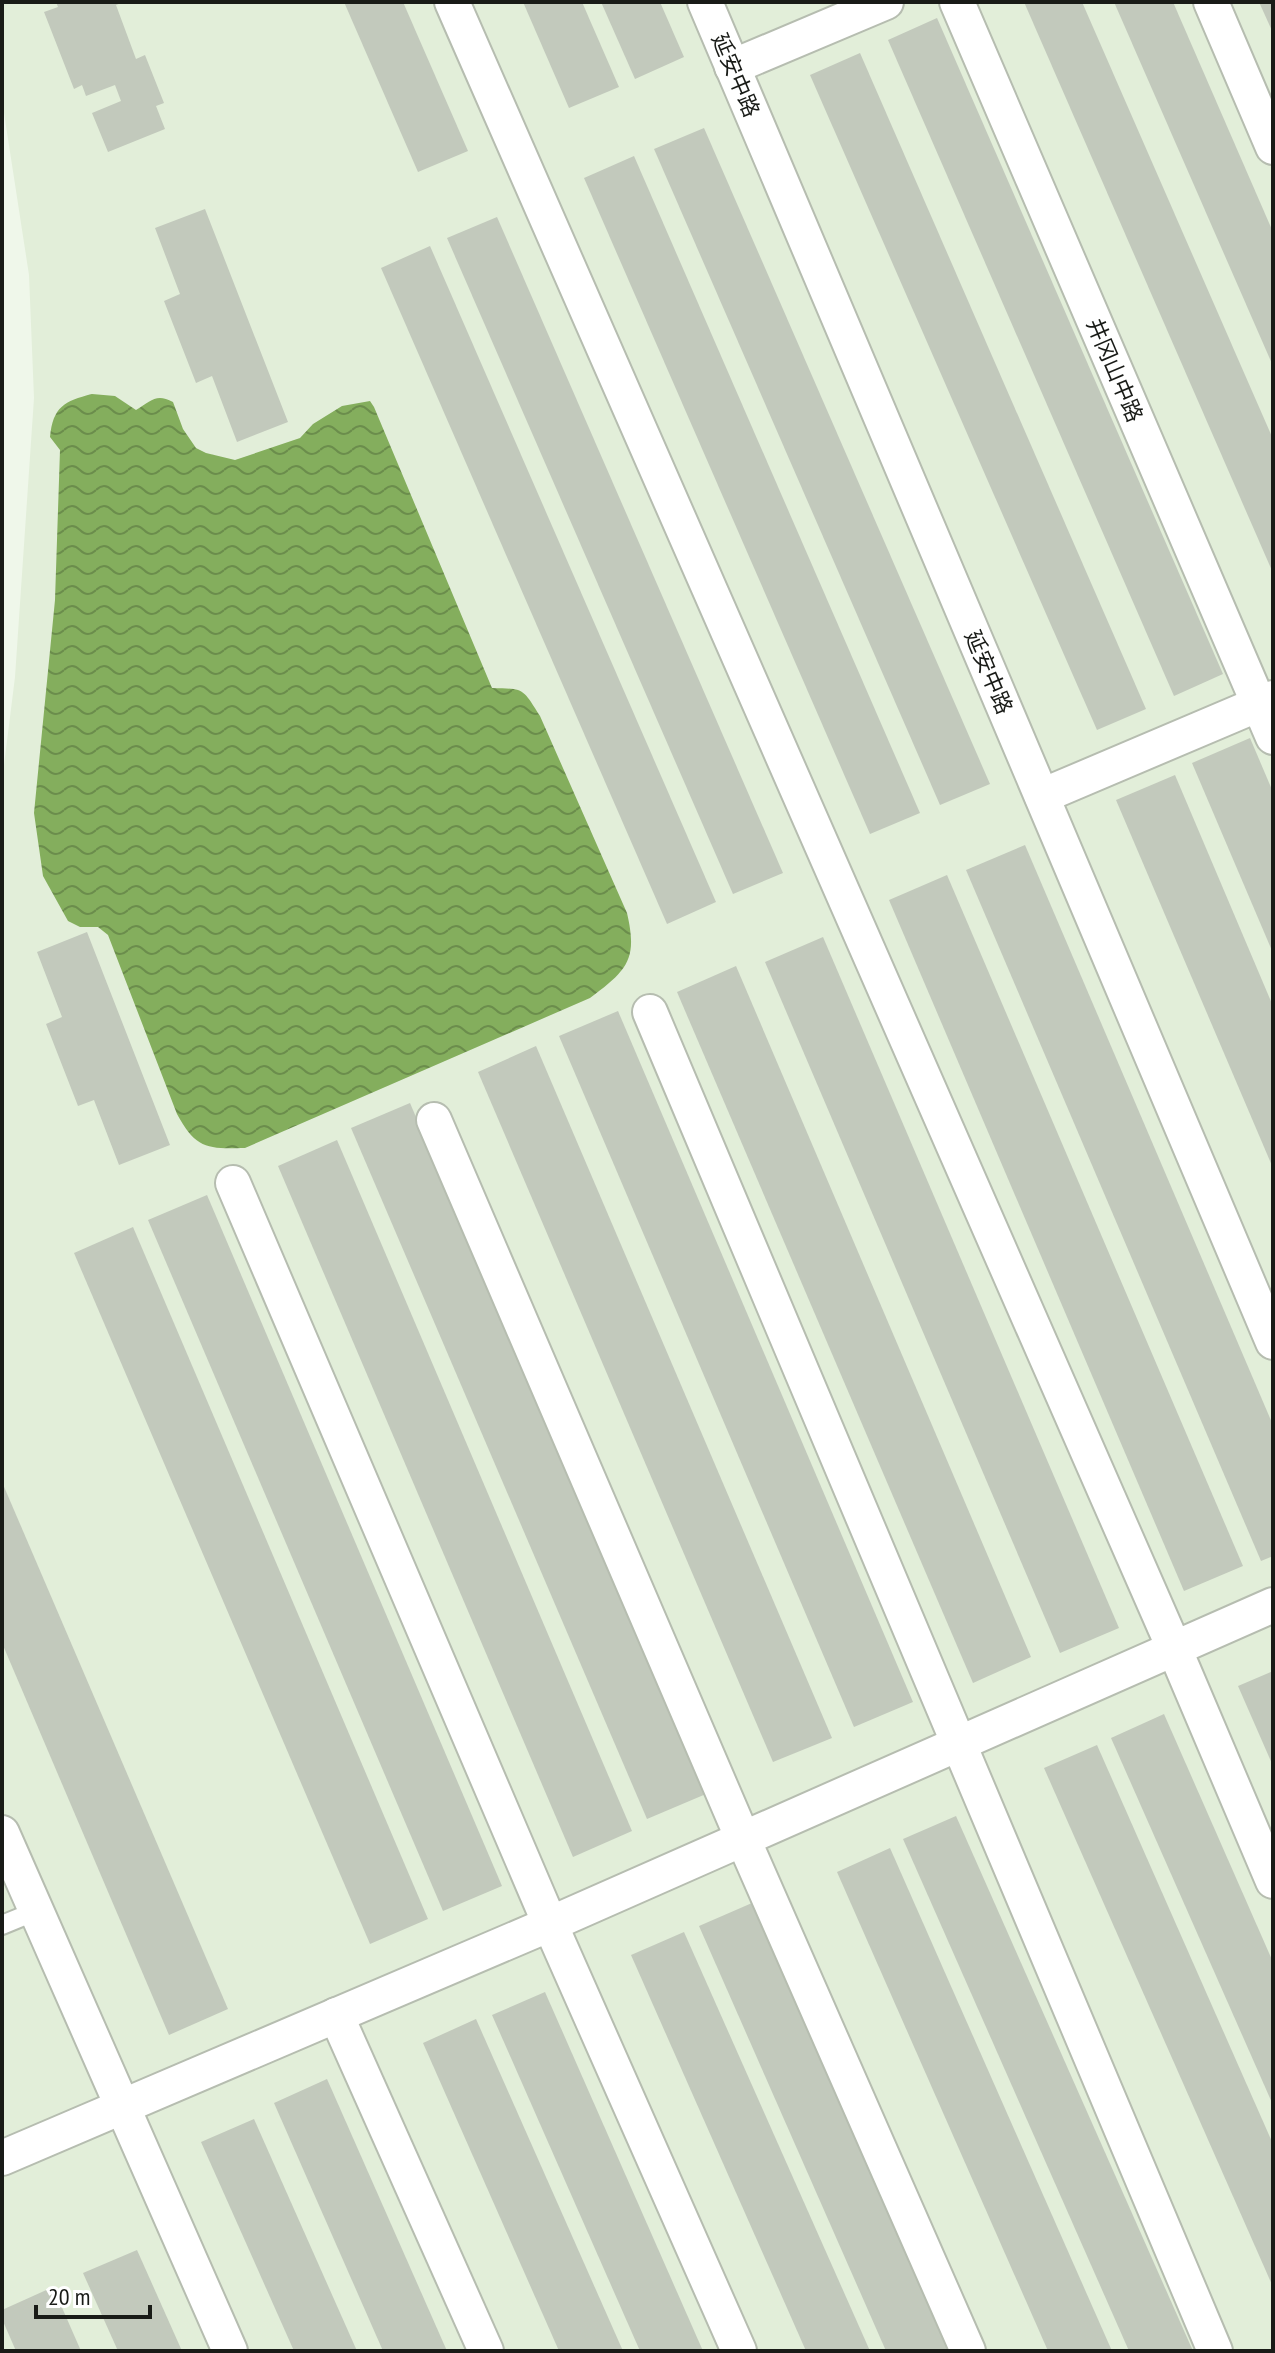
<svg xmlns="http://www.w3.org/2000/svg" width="1275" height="2353" font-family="'PT Sans Narrow','Noto Sans SC',sans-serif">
  <defs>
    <pattern id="water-waves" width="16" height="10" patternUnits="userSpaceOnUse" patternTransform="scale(2)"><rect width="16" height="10" fill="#84ae5d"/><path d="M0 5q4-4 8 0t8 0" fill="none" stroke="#6b8d4c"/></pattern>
  </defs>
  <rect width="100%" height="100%" fill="#eff7ea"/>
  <path fill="#e2eed9" d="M2 2H1273V2351H2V781L15 677 34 398 29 275 2 100Z"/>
  <path fill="url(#water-waves)" d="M92 394 115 396 136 410C151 401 156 393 173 402L183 429 196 448 206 453 235 460 300 438 313 424 342 406 370 401 374 407 492 688C525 689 522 688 540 716L627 913C638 960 627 970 590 998L245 1148C207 1149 196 1149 177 1114L108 935 98 927H80L68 921 43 876 34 813 55 600 60 450 50 437C53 407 64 401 92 394Z"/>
  <g fill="#c2c9bc">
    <path d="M56 2H124L116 5 136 59 145 55 164 103 156 106 165 129 108 152 92 113 121 101 115 85 86 96 82 85 74 89 44 12 58 7Z"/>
    <path d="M344 2H403L468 151 418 172Z"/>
    <path d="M523 2H582L619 87 569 108Z"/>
    <path d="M601 2H660L684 57 635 79Z"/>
    <path d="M1024 2H1082L1273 439V573Z"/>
    <path d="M1114 2H1173L1273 232V366Z"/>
    <path d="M1259 2H1273V33Z"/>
    <path d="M937 18 1223 674 1174 696 888 40Z"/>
    <path d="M860 53 1146 709 1097 730 810 75Z"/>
    <path d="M704 128 990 784 940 805 654 149Z"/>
    <path d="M634 156 920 813 870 834 584 178Z"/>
    <path d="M205 209 288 422 237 442 212 376 196 383 164 301 180 294 155 228Z"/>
    <path d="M497 217 783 873 733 894 447 238Z"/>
    <path d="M430 246 716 902 667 924 381 268Z"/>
    <path d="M1250 738 1273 792V953L1192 763Z"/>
    <path d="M1175 775 1273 1006V1168L1116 800Z"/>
    <path d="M1025 845 1273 1425V1556L1261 1561 966 870Z"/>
    <path d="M947 875 1243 1566 1184 1591 889 900Z"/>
    <path d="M87 932 170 1145 119 1165 94 1100 78 1106 46 1024 62 1017 37 952Z"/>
    <path d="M823 937 1119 1628 1060 1653 765 962Z"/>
    <path d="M736 966 1031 1657 973 1683 677 992Z"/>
    <path d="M618 1011 913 1702 854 1727 559 1036Z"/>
    <path d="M536 1046 832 1738 773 1762 478 1072Z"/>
    <path d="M410 1103 706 1794 647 1819 351 1128Z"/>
    <path d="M337 1140 632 1831 573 1857 278 1166Z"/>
    <path d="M207 1195 502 1886 443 1911 148 1220Z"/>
    <path d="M133 1227 428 1919 370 1944 74 1253Z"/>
    <path d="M2 1482 228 2009 169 2035 2 1643Z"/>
    <path d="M1273 1671V1766L1238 1686Z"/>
    <path d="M1164 1714 1273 1962V2105L1111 1738Z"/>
    <path d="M1097 1745 1273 2144V2287L1044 1768Z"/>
    <path d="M956 1816 1193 2351H1129L903 1839Z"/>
    <path d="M890 1848 1112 2351H1048L837 1872Z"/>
    <path d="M752 1903 950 2351H886L699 1926Z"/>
    <path d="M684 1932 870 2351H806L631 1955Z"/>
    <path d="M545 1992 703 2351H640L492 2015Z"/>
    <path d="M476 2019 623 2351H559L423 2043Z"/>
    <path d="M327 2079 447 2351H383L274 2103Z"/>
    <path d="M254 2119 357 2351H294L201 2142Z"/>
    <path d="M137 2250 182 2351H118L83 2273Z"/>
    <path d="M53 2287 81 2351H16L2 2319V2310Z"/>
  </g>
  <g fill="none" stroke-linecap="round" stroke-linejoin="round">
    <defs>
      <path id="service" d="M2 1925 36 1911"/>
      <g id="minor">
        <path d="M452 2 1174 1648 1273 1881"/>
        <path d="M705 2 1273 1342"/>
        <path d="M957 2 1273 737"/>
        <path d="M1211 2 1273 147"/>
        <path d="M732 67 886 2"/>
        <path d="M1042 796 1273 698"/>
        <path d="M650 1012 1215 2351"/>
        <path d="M434 1120 743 1839 968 2351"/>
        <path d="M233 1183 550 1924 739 2351"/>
        <path d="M2 1833 230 2351"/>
        <path d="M336 2015 486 2351"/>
        <path d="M2 2158 550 1924 1273 1605"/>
      </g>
    </defs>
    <use href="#service" stroke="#b6bdb0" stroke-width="22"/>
    <use href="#minor" stroke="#b6bdb0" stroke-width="38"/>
    <use href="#service" stroke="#fff" stroke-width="18"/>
    <use href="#minor" stroke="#fff" stroke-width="34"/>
  </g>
  <g text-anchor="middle" stroke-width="6" stroke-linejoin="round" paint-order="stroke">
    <g font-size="22" fill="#191b17" stroke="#fff">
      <text transform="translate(736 75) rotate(67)" y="8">延安中路</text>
      <text transform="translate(1115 370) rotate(67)" y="8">井冈山中路</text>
      <text transform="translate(989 672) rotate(67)" y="8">延安中路</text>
    </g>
  </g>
  <rect width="1275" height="2353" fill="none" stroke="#191b17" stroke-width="8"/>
  <path d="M36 2305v12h114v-12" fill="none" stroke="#191b17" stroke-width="4"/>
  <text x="48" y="2305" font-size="24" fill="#191b17" stroke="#ffffff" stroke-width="6" paint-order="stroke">20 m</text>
</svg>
